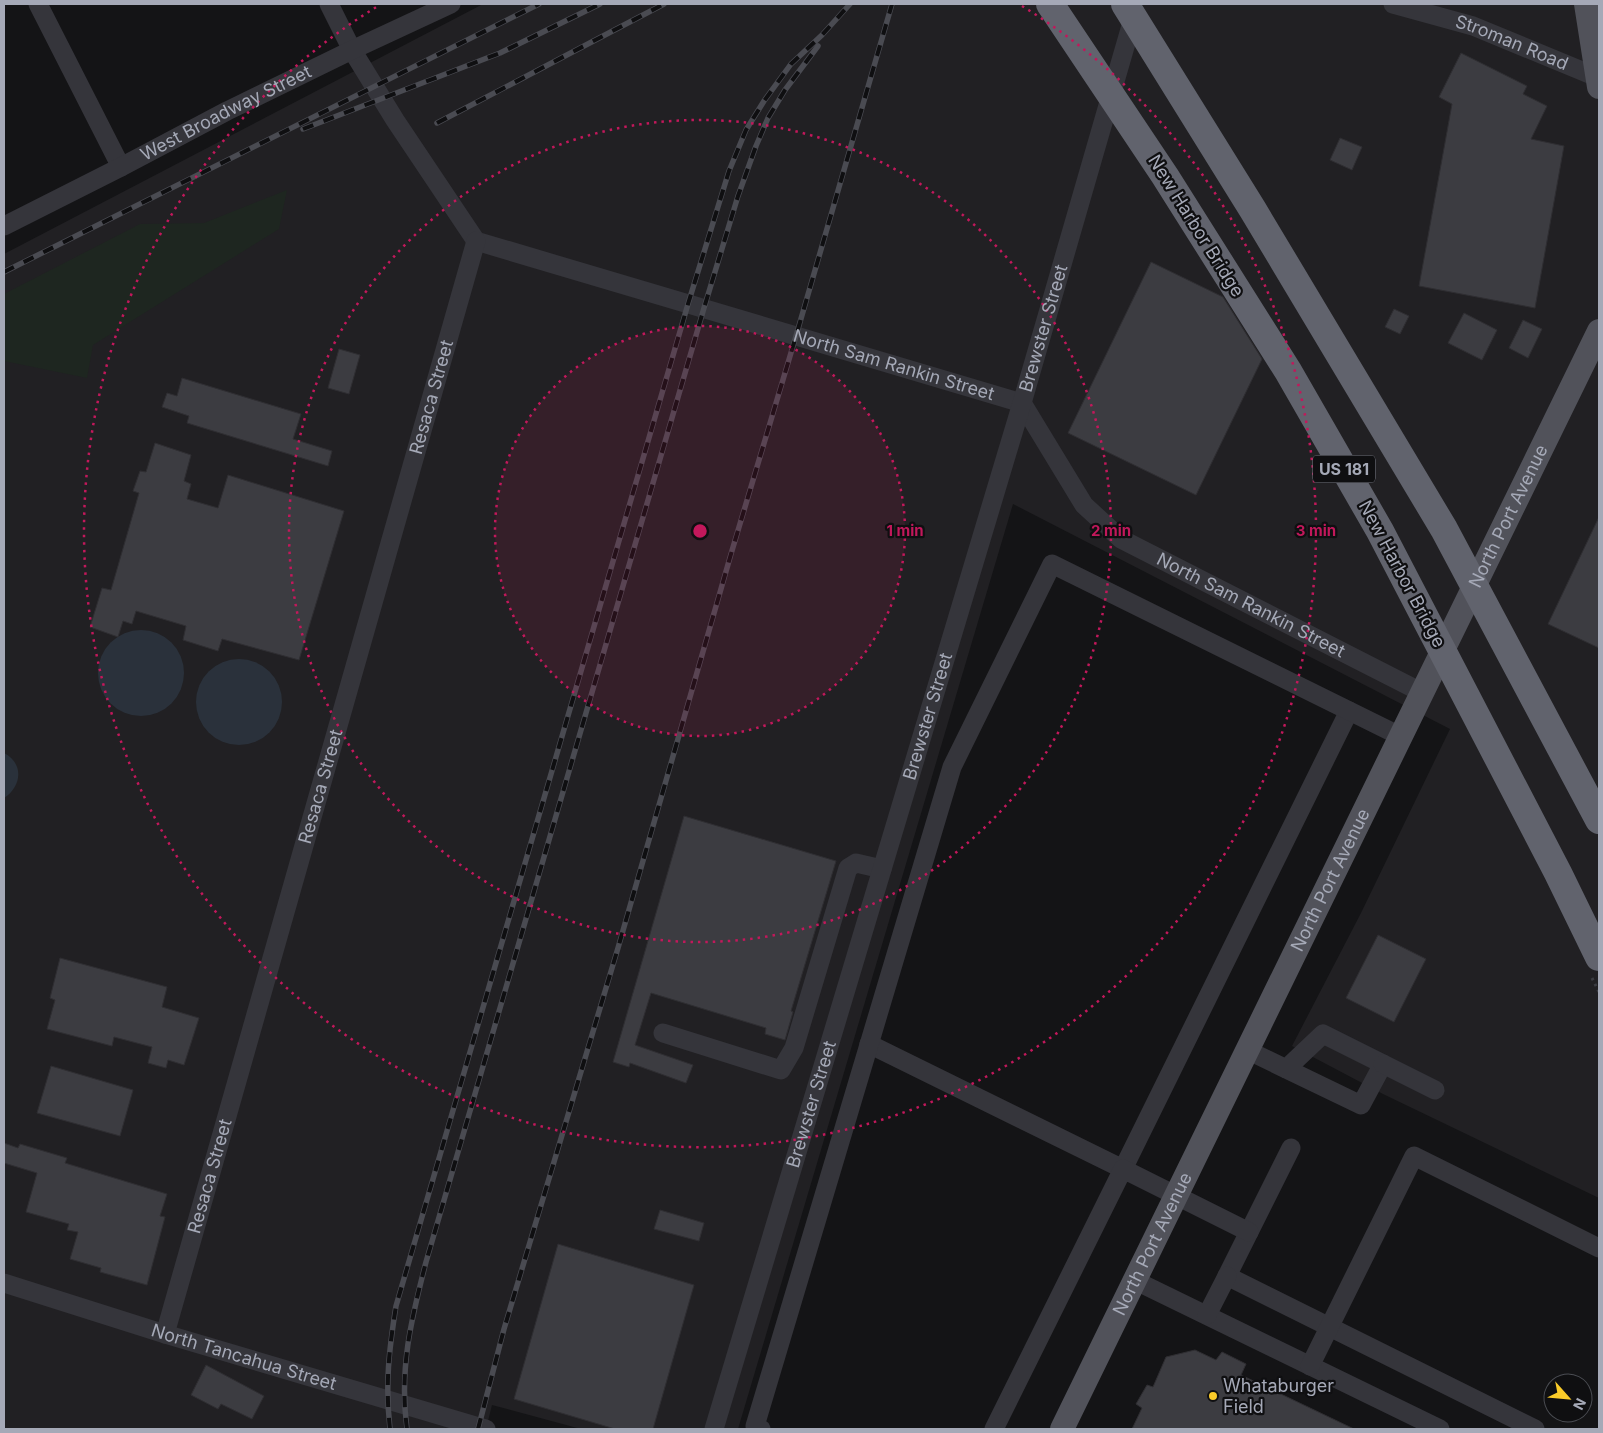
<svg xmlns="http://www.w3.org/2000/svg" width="1603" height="1433" font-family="Inter,sans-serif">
  <rect width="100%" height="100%" fill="#141416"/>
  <path fill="#212023" d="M483 4H1599V1198L1383 1094 1292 1046 1361 913 1450 729 1013 504 738 1429H581L492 1405 486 1429H4V254Z"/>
  <path fill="#1e2620" d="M287 190 279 229 93 345 87 378 4 361V294L140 224 204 223Z"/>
  <g fill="#2a313b">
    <circle cx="141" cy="673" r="43"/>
    <circle cx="239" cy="702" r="43"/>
    <path d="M4 753C25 764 21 787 4 798Z"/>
  </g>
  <g fill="#3c3c41" stroke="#2f2e32">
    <path d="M1461 53 1527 86 1523 94 1547 106 1531 139 1564 146 1535 308 1419 286 1452 104 1439 97Z"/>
    <path d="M1340 138 1362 147 1352 170 1330 160Z"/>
    <path d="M1151 262 1223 297 1262 359 1196 495 1068 433Z"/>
    <path d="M1394 309 1409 316 1400 334 1385 327Z"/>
    <path d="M1464 313 1497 330 1482 360 1448 343Z"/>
    <path d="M1523 320 1542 329 1528 358 1509 348Z"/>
    <path d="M339 349 360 355 349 394 328 388Z"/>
    <path d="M182 378 301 414 293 439 332 451 328 466 187 423 189 416 162 407 167 393 177 396Z"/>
    <path d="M155 443 191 455 184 481 191 484 187 499 218 508 228 475 344 511 299 660 222 639 218 651 183 640 186 626 136 611 132 624 123 621 118 637 90 627 102 588 111 590 139 493 133 491 140 471 146 472Z"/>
    <path d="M1599 517V648L1548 624Z"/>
    <path d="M684 816 836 861 791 1011 793 1012 785 1040 765 1034 766 1028 651 993 635 1045 693 1065 686 1083 630 1063 629 1067 613 1062Z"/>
    <path d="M1378 935 1426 959 1394 1022 1346 998Z"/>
    <path d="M60 958 167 987 162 1007 199 1018 184 1065 168 1060 166 1068 148 1063 152 1047 114 1037 112 1046 47 1029 55 1000 50 998Z"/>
    <path d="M51 1066 133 1090 120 1136 37 1113Z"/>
    <path d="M4 1143 18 1148 20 1144 67 1158 65 1163 167 1194 160 1216 165 1217 147 1285 100 1272 101 1268 70 1259 78 1232 67 1230 69 1224 26 1212 37 1173 4 1163Z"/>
    <path d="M660 1210 704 1223 699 1241 654 1229Z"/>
    <path d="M558 1244 694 1285 653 1429H615L514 1399Z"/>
    <path d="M1195 1350 1216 1360 1222 1352 1246 1364 1241 1375 1354 1429H1132L1142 1408 1136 1404 1147 1385 1153 1387 1166 1357Z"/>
    <path d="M206 1365 264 1396 252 1419 221 1404 218 1409 191 1395Z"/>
  </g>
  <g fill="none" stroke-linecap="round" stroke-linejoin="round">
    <g stroke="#35353b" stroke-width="19">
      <path d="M38 4 121 167"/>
      <path id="s1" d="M329 4 352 50 395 120 476 241 1022 403 1084 505 1121 539 1421 692"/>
      <path id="s2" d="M1393 4 1473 26 1599 78"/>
      <path id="s3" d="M4 226 121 167 227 111 352 50 451 4"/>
      <path d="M663 1033 781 1070 794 1048 848 868 856 863 882 869"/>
      <path d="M869 1044 1123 1169 1349 711"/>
      <path d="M1247 1050 1361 1105 1383 1064 1323 1034 1286 1069"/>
      <path d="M1383 1064 1435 1090"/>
      <path d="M1291 1148 1227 1276 1535 1429"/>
      <path d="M1134 1280 1440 1429"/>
      <path id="s4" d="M4 1283 165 1334 486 1429"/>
      <path d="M1207 1315 1227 1276"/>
      <path id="s5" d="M165 1334 476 241"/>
      <path d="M1310 1366 1414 1156 1599 1248"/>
      <path id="s6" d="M714 1429 1022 403 1135 12"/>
      <path d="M761 1429 755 1426 952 767 1052 564 1400 736"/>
      <path d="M994 1429 1123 1169 1249 1232"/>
    </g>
    <g stroke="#51525a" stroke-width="24">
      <path d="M1586 4 1599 87"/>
      <path id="s7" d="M1062 1429 1599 331"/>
    </g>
    <defs>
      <g id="rail">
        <path d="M437 123 664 4"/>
        <path d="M303 129 500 53 600 4"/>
        <path d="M4 272 539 4"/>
        <path d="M390 1429C385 1384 389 1350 396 1306L688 304 729 171 746 130 764 101 791 64 822 35 850 4"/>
        <path d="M407 1429C399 1369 411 1320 426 1262L704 308 738 196 756 146 768 118 785 90 818 46"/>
        <path d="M478 1429 504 1329 618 948 731 554 796 336 892 4"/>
      </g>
    </defs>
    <use href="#rail" stroke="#4a4b52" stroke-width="5.5"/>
    <use href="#rail" stroke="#0f0f11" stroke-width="4" stroke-dasharray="11" stroke-linecap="butt"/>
    <path stroke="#3b3c42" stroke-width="3" stroke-dasharray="2.5 4" stroke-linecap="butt" d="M1592 978 1599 992"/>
    <g stroke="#61636d" stroke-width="28">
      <path d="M1050 4 1165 176 1288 371 1380 531 1558 873 1599 957"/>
      <path d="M1125 4 1253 210 1444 529 1599 820"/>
    </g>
  </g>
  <circle cx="700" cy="531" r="205" fill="#c2185b" fill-opacity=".12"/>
  <g fill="none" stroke="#c2185b" stroke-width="2.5" stroke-dasharray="2.5 5">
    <circle cx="700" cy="531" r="205"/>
    <circle cx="700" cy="531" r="411"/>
    <path d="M1022 6A616 616 0 1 1 378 6"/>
  </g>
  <circle fill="#facb29" stroke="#0f0f11" stroke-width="2" cx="1213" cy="1396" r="5"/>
  <g text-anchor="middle" stroke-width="4.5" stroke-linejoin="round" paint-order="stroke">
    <rect fill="#0f0f11" stroke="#787b85" stroke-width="1" x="1313" y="455.5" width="62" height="27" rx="4"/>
    <g font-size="16" font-weight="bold" fill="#a5a9b7">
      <text x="1344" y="475">US 181</text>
    </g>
    <g font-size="18" fill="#a5a9b7" stroke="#0f0f11">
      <text dy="6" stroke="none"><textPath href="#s2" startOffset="125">Stroman Road</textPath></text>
      <text dy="6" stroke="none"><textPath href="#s3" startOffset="249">West Broadway Street</textPath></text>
      <text transform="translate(1196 226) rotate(58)" y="6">New Harbor Bridge</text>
      <text dy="6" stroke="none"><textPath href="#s6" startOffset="1149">Brewster Street</textPath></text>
      <text dy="6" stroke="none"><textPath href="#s1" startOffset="715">North Sam Rankin Street</textPath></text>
      <text dy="6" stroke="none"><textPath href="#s5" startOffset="974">Resaca Street</textPath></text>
      <text dy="6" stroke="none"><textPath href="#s7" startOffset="1016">North Port Avenue</textPath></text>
      <text transform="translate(1402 574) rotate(62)" y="6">New Harbor Bridge</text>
      <text dy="6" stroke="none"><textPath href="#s1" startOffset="1164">North Sam Rankin Street</textPath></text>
      <text dy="6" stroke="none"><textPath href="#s6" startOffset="744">Brewster Street</textPath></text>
      <text dy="6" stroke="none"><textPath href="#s5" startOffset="569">Resaca Street</textPath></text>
      <text dy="6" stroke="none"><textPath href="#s7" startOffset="611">North Port Avenue</textPath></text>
      <text dy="6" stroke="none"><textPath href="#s6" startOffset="339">Brewster Street</textPath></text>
      <text dy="6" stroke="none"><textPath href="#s5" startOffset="164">Resaca Street</textPath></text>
      <text dy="6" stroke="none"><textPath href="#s7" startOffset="206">North Port Avenue</textPath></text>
      <text dy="6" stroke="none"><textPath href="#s4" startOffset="251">North Tancahua Street</textPath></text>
    </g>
    <g font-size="18" fill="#a5a9b7" stroke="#0f0f11" text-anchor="start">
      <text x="1223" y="1392">Whataburger<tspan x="1223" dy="21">Field</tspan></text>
    </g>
  </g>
  <circle cx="700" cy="531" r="8" fill="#c2185b" stroke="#0f0f11" stroke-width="2.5"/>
  <g font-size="15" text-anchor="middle" font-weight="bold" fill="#c2185b" stroke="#0f0f11" stroke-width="4.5" stroke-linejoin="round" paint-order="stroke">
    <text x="905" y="536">1 min</text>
    <text x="1111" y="536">2 min</text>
    <text x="1316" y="536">3 min</text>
  </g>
  <rect width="1603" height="1433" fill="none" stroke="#a5a9b7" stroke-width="10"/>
  <g transform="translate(1568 1398) rotate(117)"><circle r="24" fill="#0f0f11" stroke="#4b4d53"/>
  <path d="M0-4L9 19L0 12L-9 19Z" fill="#facb29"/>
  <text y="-8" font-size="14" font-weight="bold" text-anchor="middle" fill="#a5a9b7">N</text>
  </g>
</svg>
